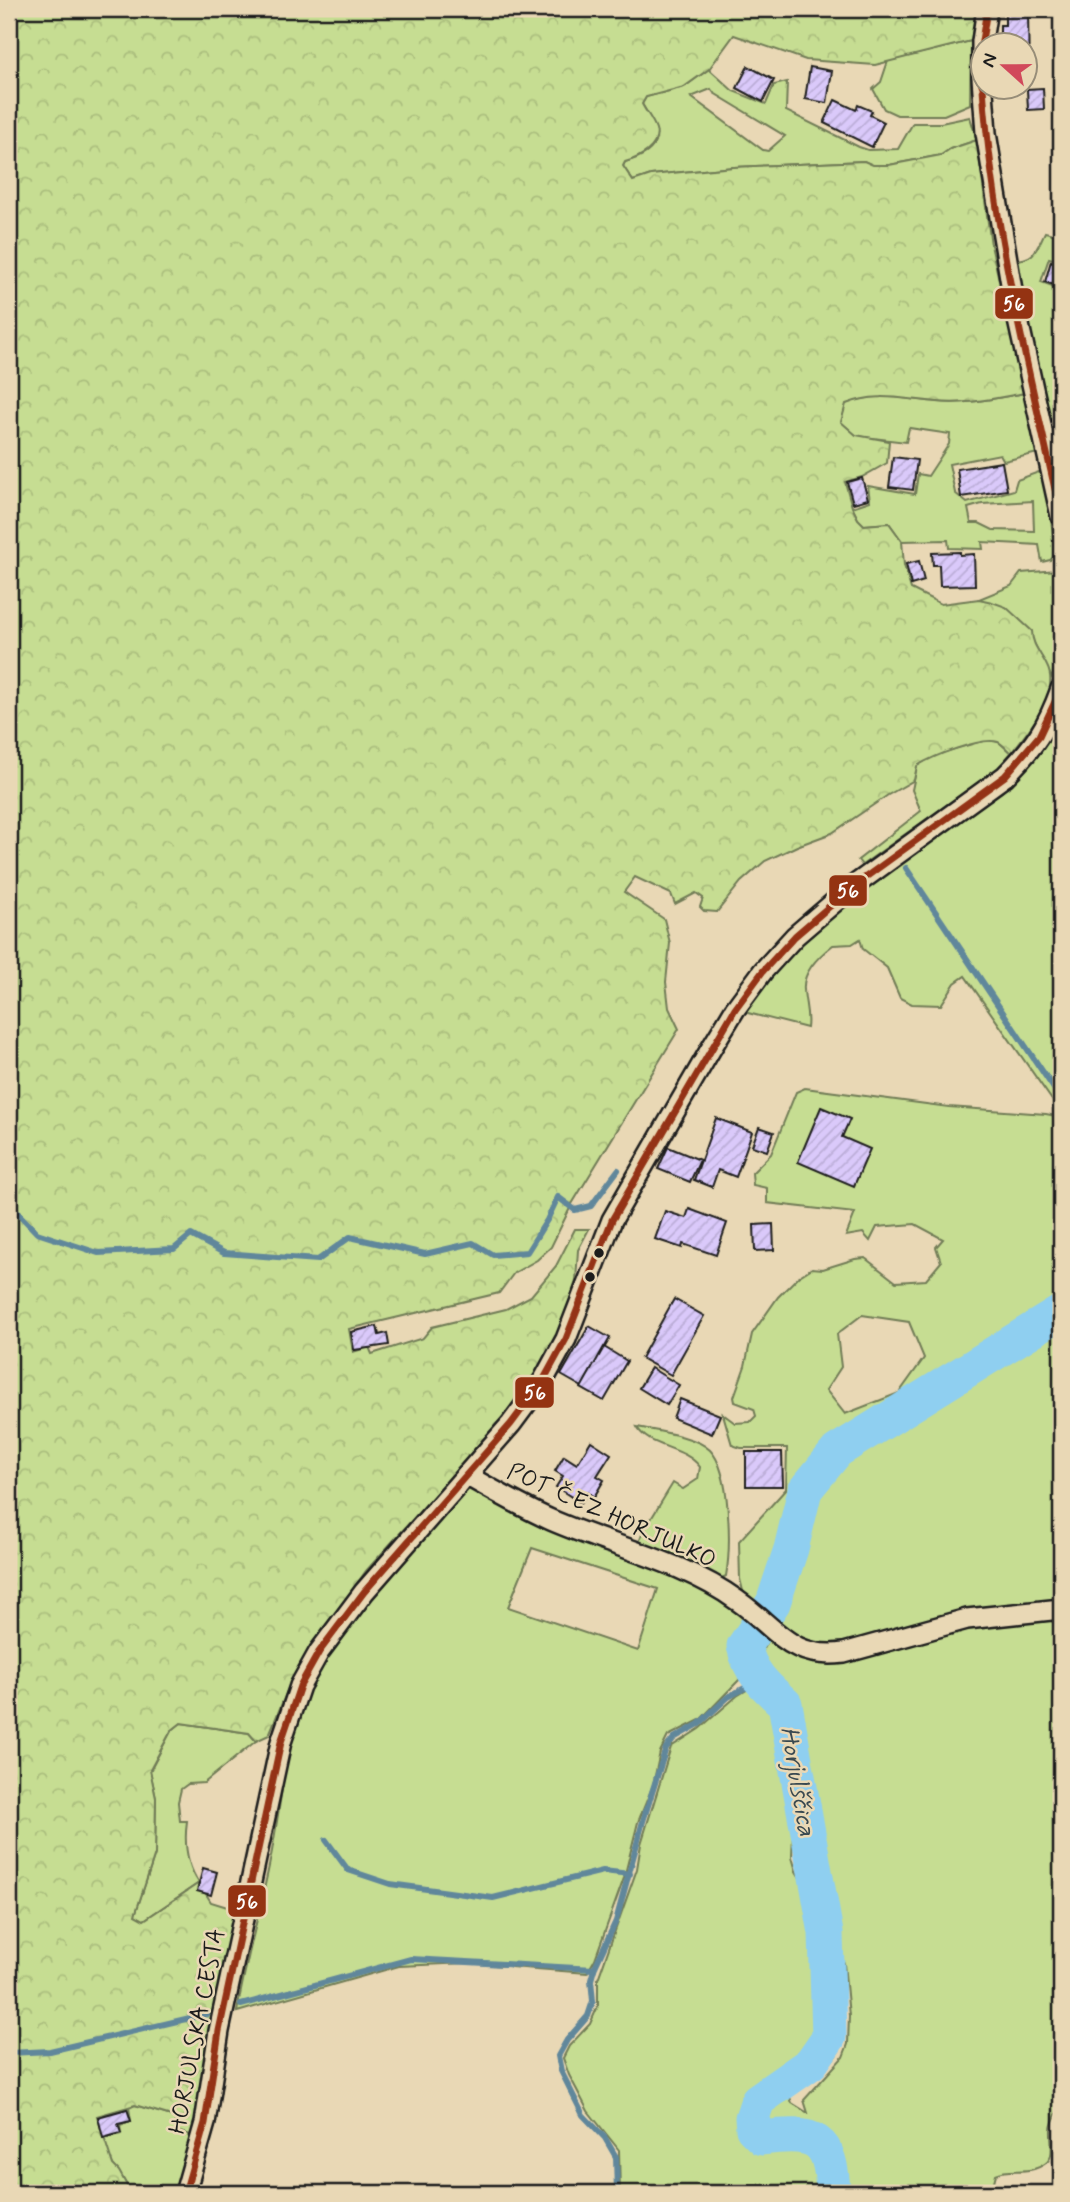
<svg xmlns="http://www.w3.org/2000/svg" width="1070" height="2202" font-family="Mynerve,sans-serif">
  <defs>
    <pattern id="forest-crowns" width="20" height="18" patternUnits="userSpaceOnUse" patternTransform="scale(1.75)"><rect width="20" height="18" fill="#c6dd92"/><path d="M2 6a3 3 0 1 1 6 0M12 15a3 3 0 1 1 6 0" fill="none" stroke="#aabd7d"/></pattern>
    <pattern id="building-hatch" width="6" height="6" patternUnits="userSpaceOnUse" patternTransform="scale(1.75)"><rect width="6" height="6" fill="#dac9fa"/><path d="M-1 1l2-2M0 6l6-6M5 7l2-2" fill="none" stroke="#baacd6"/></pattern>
  </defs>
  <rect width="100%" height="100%" fill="#e9d8b5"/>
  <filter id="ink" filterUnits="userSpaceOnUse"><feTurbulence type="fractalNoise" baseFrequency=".0143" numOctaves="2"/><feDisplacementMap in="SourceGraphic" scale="14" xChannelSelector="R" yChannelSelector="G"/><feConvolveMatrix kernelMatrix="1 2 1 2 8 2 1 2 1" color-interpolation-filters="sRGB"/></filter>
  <g filter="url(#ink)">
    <g fill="#c6dd92" stroke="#717c57" stroke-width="2" fill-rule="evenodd">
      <path d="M971 41 970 104 944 115H897L884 109 873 89 881 82 888 61Z"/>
      <path d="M709 69 733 91 766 104 774 85 787 82 786 111 859 147 868 150 898 149 913 123H941L970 117 977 140 950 149 942 155 889 165H872L864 161 734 167 651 175 633 181 623 166 625 162C665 151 660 134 642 104L646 97 684 87ZM711 89 714 93 785 136 768 151 763 150 691 97Z"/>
      <path d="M1045 232 1061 236V261L1049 258 1041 282 1061 289V462L1013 260C1035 260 1036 250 1045 232Z"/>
      <path d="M1025 393 1038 453 1004 461 1000 454 949 464 955 493 967 503 1014 490 1017 480 1044 470 1056 555 1050 560 1042 562 1039 545 982 542 983 549 949 548 948 540 902 541 889 523 864 525 858 519 852 507 870 501 868 486 915 494 918 474 928 476 949 444 950 434 909 428 906 442 856 436 841 422 845 404C877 391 905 399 937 402 966 405 997 398 1025 393ZM1033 501 1034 531 993 530 979 523H971L968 508 982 504Z"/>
      <path d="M1057 570 1060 645 1052 678 1032 639 979 599 1011 586 1021 573Z"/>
      <path d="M1061 712V1113L965 976 955 983 941 1005 912 1004 900 998 887 968 863 949 860 939 852 944 833 945C820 955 802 972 804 990 805 1004 809 1014 807 1028L744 1012 758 990 804 940 872 883 1002 792 1029 764 1044 745Z"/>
      <path d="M986 740 999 742 1011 753 998 768 862 865 858 860 921 811 912 790 917 766 934 755Z"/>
      <path d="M805 1088 949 1107 1046 1114 1061 1117V1305L839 1442 817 1461 801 1481 782 1520V1538L771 1582 760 1612 744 1595 740 1579 739 1541 786 1489 787 1448H741L732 1445 723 1414 735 1423 750 1422 756 1416 754 1409 735 1402 734 1397 745 1366 752 1334 778 1297 798 1277 812 1268 823 1269 855 1259 865 1258 896 1282 926 1280 941 1262 936 1247 943 1239 915 1224 877 1227 870 1241 863 1233 846 1236 855 1213 767 1203V1188L753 1185 752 1173 771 1154 796 1092ZM862 1315 909 1322 924 1358 899 1393 845 1414 826 1390 841 1367 837 1334Z"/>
      <path d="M1061 1324V1602L859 1643 814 1648 770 1622 796 1584 807 1533 812 1501 821 1483 843 1457Z"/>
      <path d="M637 1427C657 1431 696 1436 710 1450 731 1471 731 1548 726 1576L720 1579 638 1545 643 1532 673 1483 683 1489 698 1479 700 1467C685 1446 648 1448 637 1427Z"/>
      <path d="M478 1486 672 1570 749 1619C727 1641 741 1652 740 1679L700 1720 668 1736 660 1752 653 1785 638 1822 624 1878 595 1959 587 1973 511 1967 505 1964 504 1966 468 1963 399 1966 237 2012C246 1958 262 1905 272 1851 282 1798 285 1741 308 1692 342 1619 411 1551 463 1490ZM532 1548 658 1589 638 1651 508 1607Z"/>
      <path d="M1038 1616 1061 1625V2104C1058 2111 1052 2121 1051 2129 1050 2148 1059 2161 1034 2169 1021 2173 1008 2168 996 2174L991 2193H620L619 2150 588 2111 569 2075 563 2058 569 2046 590 2024 598 2006V1979L637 1869 641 1844 671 1747 699 1729 737 1696 750 1688 764 1690 776 1714 782 1735 793 1833 792 1857 796 1871 812 1898 818 1933 816 2003 840 1999C841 2013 844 2031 841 2045 838 2058 812 2085 799 2087L790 2097 792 2103 808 2113 804 2100 843 2057 848 2044 849 2016 844 1963 838 1948 834 1925V1899L816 1871 806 1849 812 1807 793 1713C786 1691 774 1678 755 1665L768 1639 789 1654 813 1661 946 1631Z"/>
      <path d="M181 1723 249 1733 256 1741 204 1783 188 1784 181 1789 178 1802 180 1821H187C184 1842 187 1865 199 1883L144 1920 135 1915 155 1854 156 1798 150 1771 171 1731Z"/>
      <path d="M135 2105 175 2117 194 2136 176 2193H131L119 2172 113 2165 102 2139 121 2134 120 2125 131 2121 129 2108Z"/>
    </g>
    <path fill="url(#forest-crowns)" stroke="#717c57" stroke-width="2" d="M9 9H976L971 41 875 65 806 60 734 35 709 69 684 87 646 97 642 104C646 112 653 120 656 129 661 147 639 158 625 162L623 166 633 181 651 175 734 167 864 161 873 165H889L941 155 950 149 977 140 991 245 1025 393C997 398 966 405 938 402 905 400 877 391 846 404L841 422 856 435 889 441 887 463 862 477 845 482 852 507 858 519 864 525 889 523 902 541 904 565 911 589 941 604 979 599 992 602 1006 607 1032 631C1032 646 1041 653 1047 666 1061 693 1028 732 1011 753 1007 750 1003 744 998 742 982 736 931 757 917 766L914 780 888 795 832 833 797 846 765 861 741 882 717 912 704 911 700 907 703 898 696 893 675 904 671 894 635 877 624 892 664 919 670 943 666 982 669 1008 679 1029 572 1204 551 1247 537 1260 514 1273 499 1293 349 1329 353 1352 369 1347 372 1354 423 1338 432 1327 506 1309 531 1296 556 1266 575 1229H589L578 1250 576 1281 560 1329 534 1378 493 1430 366 1571 320 1635 287 1691 269 1735 256 1741 249 1733 181 1723 171 1731 150 1770 156 1798 155 1854 135 1915 144 1920 199 1883 211 1902 237 1910 227 1945 194 2136 176 2131 175 2117 135 2105 97 2116 113 2165 119 2171 131 2193H9Z"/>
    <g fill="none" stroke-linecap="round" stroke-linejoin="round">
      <g stroke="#61879b" stroke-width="6">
        <path d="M906 868 1061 1099"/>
        <path d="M9 1204 37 1233 98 1253 174 1249 191 1235 224 1253 318 1260 350 1237 425 1254 473 1243 493 1255 527 1252 547 1220 558 1197 575 1210 591 1206 618 1170"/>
        <path d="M326 1840 348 1870 390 1884 493 1898 603 1871 630 1874"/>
        <path d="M241 2005 411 1959 594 1969"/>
        <path d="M9 2053 50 2051 207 2014"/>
        <path d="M617 2193 616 2157 605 2138 583 2115 561 2071 558 2056 567 2040 588 2016 593 2001 591 1980 594 1969 616 1921 643 1821 666 1748 674 1738 699 1724 728 1697 758 1681"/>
      </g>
      <path stroke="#8fcff0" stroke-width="35" d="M833 2193C831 2137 815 2131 762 2138L753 2129 752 2118 758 2100 811 2063 829 2037 826 1933 785 1704C765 1686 750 1673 744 1646L773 1603 791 1549 805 1490 837 1451 1061 1312"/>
    </g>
    <g fill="url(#building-hatch)" stroke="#1c1c1c" stroke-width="2">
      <path d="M1005 9H1028L1029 80H1024V46H1000V25H1005Z"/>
      <path d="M748 66 774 80 763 102 737 88Z"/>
      <path d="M810 67 832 71 827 103 805 99Z"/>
      <path d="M1043 88 1044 109 1028 110 1027 89Z"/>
      <path d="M835 100 856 110 858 105 872 111 870 115 884 122 872 147 824 123Z"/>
      <path d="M1051 261 1061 264V287L1045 282Z"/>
      <path d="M893 457 917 460 913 490 889 487Z"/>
      <path d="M1002 462 1007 490 961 497 957 469Z"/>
      <path d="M862 478 868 499 853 503 847 482Z"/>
      <path d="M960 552V555L974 554 975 585 940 586 939 565H933L932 553Z"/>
      <path d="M919 561 924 581 911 585 906 564Z"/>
      <path d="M821 1107 850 1119 842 1137 870 1149 854 1186 798 1162Z"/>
      <path d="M716 1118 752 1132 736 1177 718 1170 712 1187 694 1180Z"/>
      <path d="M759 1127 774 1132 767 1151 752 1146Z"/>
      <path d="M668 1147 700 1160 690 1182 658 1169Z"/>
      <path d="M689 1209 727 1223 716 1255 683 1244 682 1248 655 1239 665 1211 686 1218Z"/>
      <path d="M773 1224 774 1250 755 1251 754 1225Z"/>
      <path d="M674 1299 704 1316 671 1375 641 1358Z"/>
      <path d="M377 1326 379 1335 387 1333 389 1345 354 1350 351 1332Z"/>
      <path d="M589 1326 610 1338 582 1387 561 1375Z"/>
      <path d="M604 1347 627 1361 604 1401 581 1388Z"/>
      <path d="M651 1368 679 1385 667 1405 639 1388Z"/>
      <path d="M680 1399 720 1415 712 1434 673 1418Z"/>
      <path d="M591 1441 611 1454 597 1476 604 1480 594 1497 587 1492 581 1503 556 1487 563 1476 555 1471 564 1456 577 1464Z"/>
      <path d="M746 1452H782L783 1486H746Z"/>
      <path d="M203 1868 217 1872 211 1895 197 1891Z"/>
      <path d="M127 2109 131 2121 118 2124 121 2133 103 2138 98 2117Z"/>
    </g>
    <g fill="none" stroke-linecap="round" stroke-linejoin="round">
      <defs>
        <g id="minor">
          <path d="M987 9 982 41V77L986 133 1014 302 1061 516"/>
          <path d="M466 1475C494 1491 522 1507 551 1520 613 1547 683 1561 738 1601 777 1628 790 1660 844 1653L967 1619 1061 1609"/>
          <path d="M185 2193 205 2123 219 2031 281 1742 300 1686 319 1652 364 1592 511 1424 543 1381 566 1339 612 1220 712 1047 735 1009 763 971 795 936 852 887 1005 776C1034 747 1047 728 1061 689"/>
        </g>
      </defs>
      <use href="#minor" stroke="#1c1c1c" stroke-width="24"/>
      <use href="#minor" stroke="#e9d8b5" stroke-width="19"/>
      <defs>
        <g id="bus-1">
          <path d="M982 84V41L987 9"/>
          <path d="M983 88C993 232 1030 375 1061 516"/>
          <path d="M185 2193 205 2123 219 2031 281 1742 300 1686 319 1652 364 1592 511 1424 543 1381 566 1339 612 1220 735 1009 763 971 795 936 852 887 1005 776 1039 736 1061 689"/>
        </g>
      </defs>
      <use href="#bus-1" stroke="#e9d8b5" stroke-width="12"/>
      <use href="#bus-1" stroke="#943312" stroke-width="7"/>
    </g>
  </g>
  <g fill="#1c1c1c" stroke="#e9d8b5" stroke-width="2.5">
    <circle cx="599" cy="1253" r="6"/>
    <circle cx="590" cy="1277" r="6"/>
  </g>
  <g text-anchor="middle" stroke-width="5" stroke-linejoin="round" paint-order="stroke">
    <g font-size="24" fill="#1c1c1c" stroke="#e9d8b5">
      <text transform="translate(612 1515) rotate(24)" y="8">POT ČEZ HORJULKO</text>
      <text transform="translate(196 2031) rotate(-79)" y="8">HORJULSKA CESTA</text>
    </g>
    <g font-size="26" font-style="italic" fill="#394951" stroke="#e9d8b5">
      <text transform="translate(799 1781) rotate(80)" y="9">Horjulščica</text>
    </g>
  </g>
  <g stroke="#e9d8b5" stroke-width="2.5">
    <rect x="994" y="287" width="40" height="33" rx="7" fill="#943312"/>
    <rect x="828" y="874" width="40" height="33" rx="7" fill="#943312"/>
    <rect x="514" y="1376" width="41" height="33" rx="7" fill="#943312"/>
    <rect x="227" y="1884" width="40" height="34" rx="7" fill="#943312"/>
  </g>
  <g font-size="19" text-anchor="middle" font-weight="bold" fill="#fff">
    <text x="1014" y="310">56</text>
    <text x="848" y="897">56</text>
    <text x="535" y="1399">56</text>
    <text x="247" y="1908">56</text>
  </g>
  <rect width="1070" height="2202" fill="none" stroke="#e9d8b5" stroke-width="35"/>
  <rect x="18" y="18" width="1035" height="2167" fill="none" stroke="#1c1c1c" stroke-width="2.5" filter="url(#ink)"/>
  <g transform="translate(1004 66) rotate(291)"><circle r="33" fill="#e9d8b5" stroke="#978d78" stroke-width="2"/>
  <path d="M0-5L12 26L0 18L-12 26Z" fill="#d1495b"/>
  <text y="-10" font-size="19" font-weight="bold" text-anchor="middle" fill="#1c1c1c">N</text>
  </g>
</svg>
